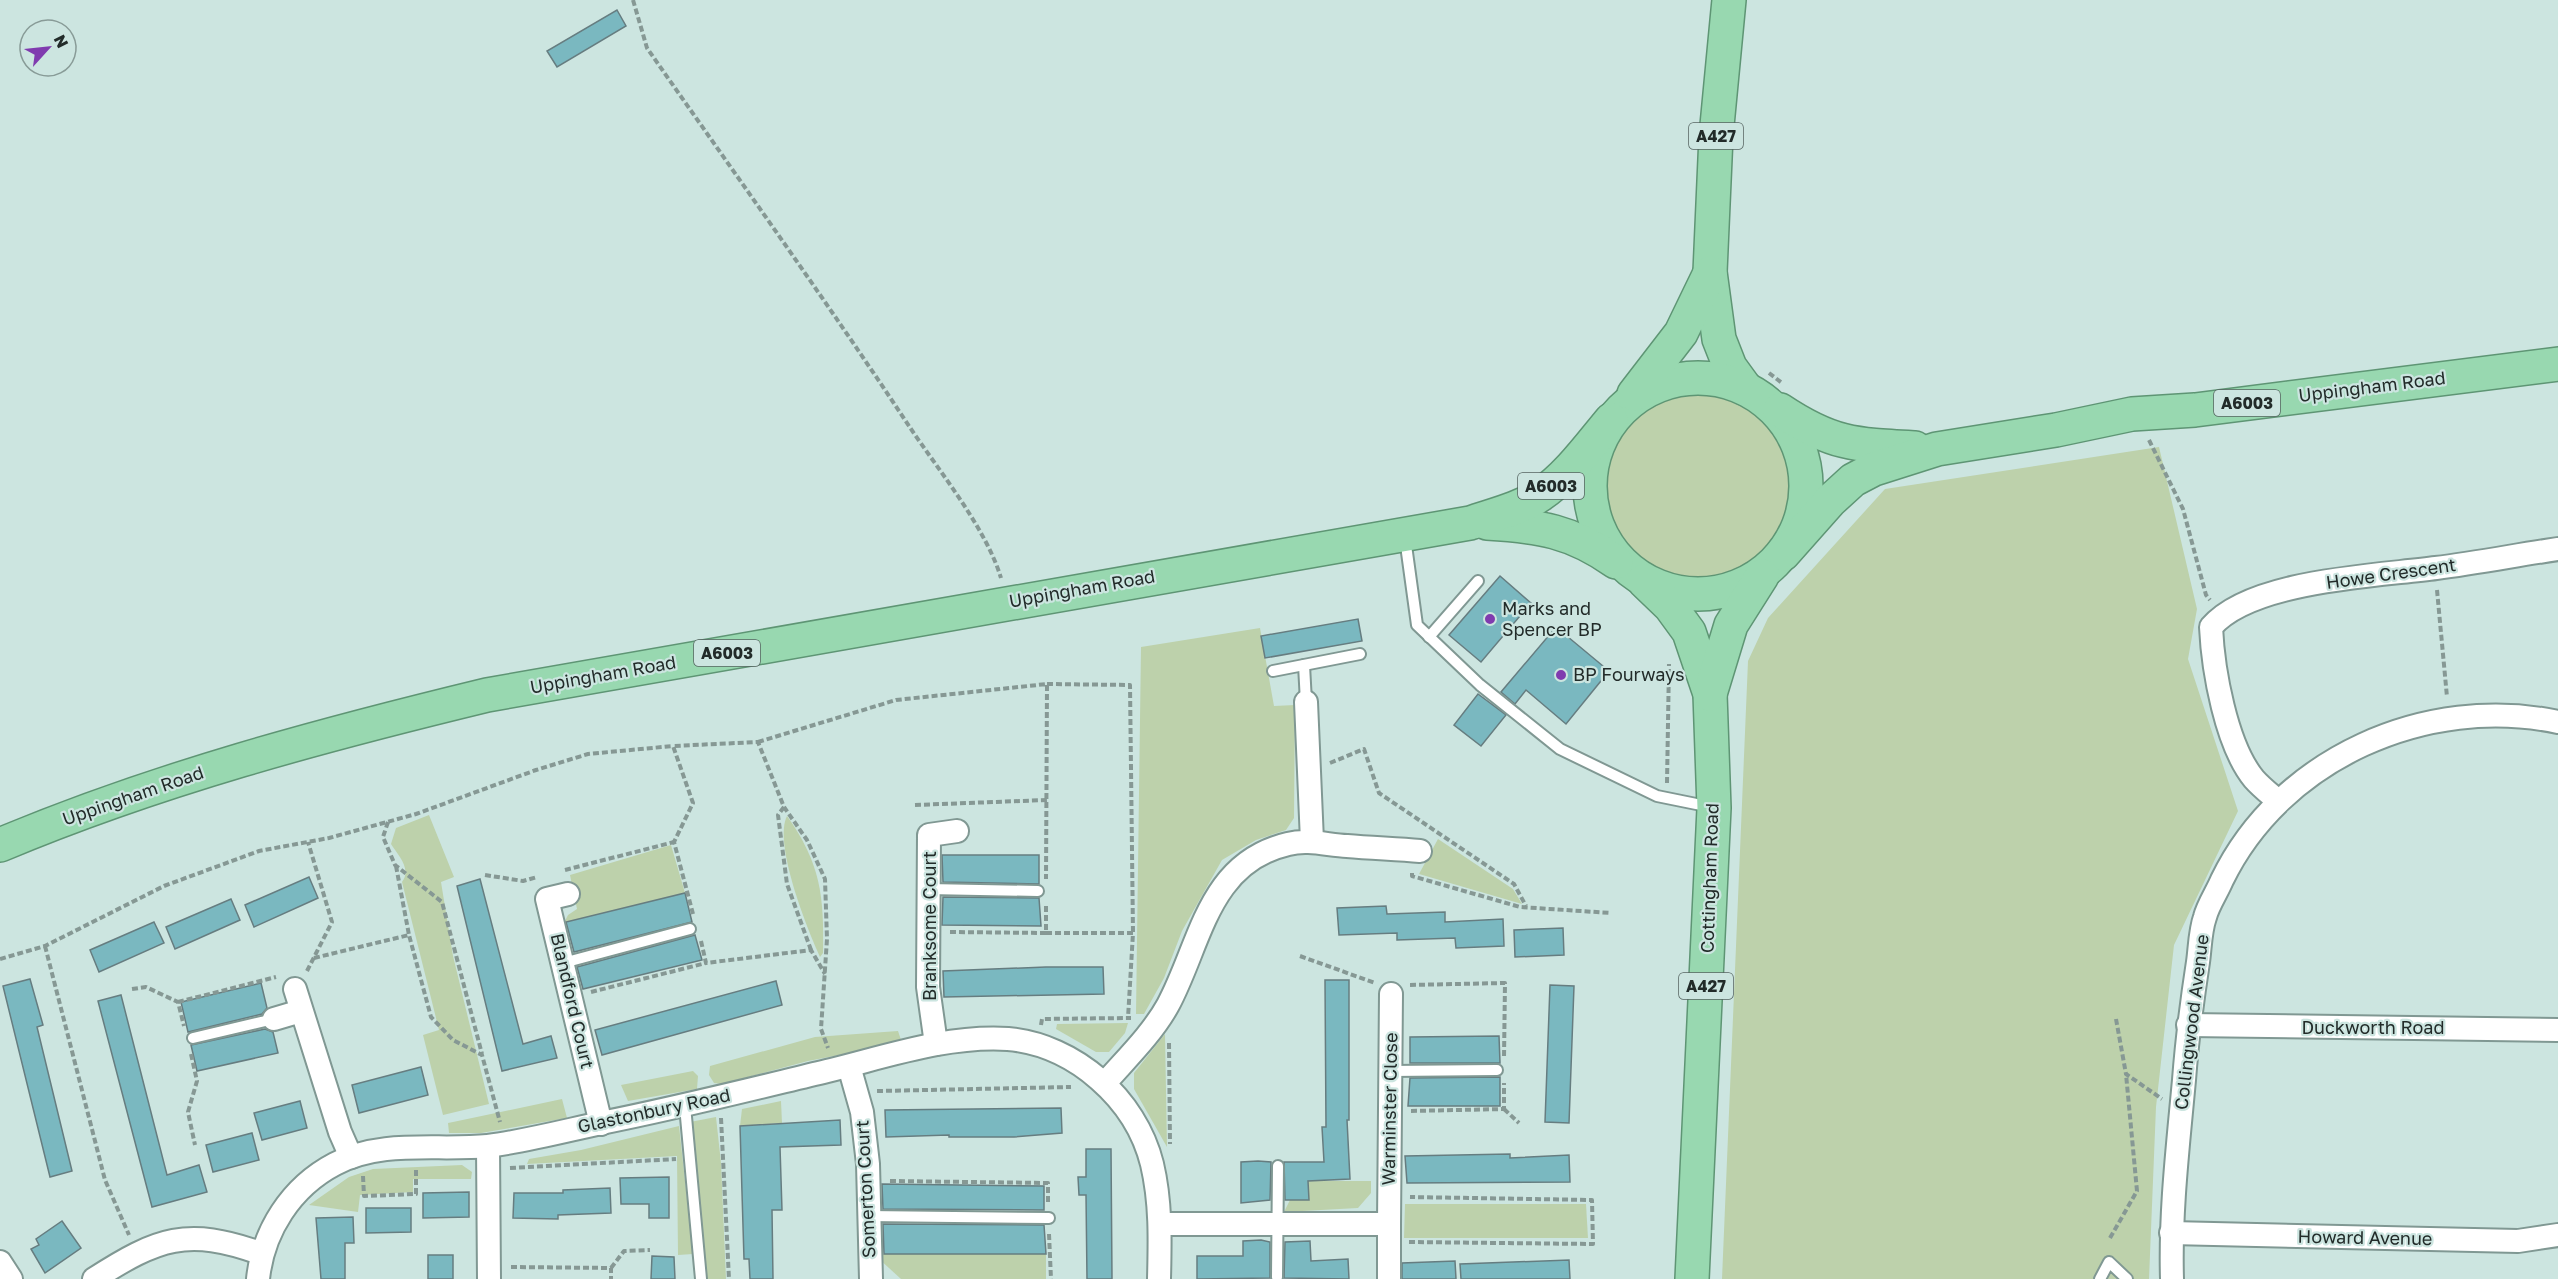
<svg xmlns="http://www.w3.org/2000/svg" width="2558" height="1279" font-family="'Golos Text',sans-serif">
  <rect width="100%" height="100%" fill="#cce5e0"/>
  <g fill="#bdd1ab">
    <circle cx="1699" cy="486" r="93"/>
    <path d="M2159 447 2197 609 2188 659 2238 811 2174 945 2156 1107 2149 1279H1722L1748 661 1768 618 1885 489Z"/>
    <path d="M1260 628 1274 706 1295 705 1294 818 1286 830 1256 840 1222 860 1182 931 1164 978 1144 1014H1136L1141 647Z"/>
    <path d="M429 815 454 877 441 882 453 956 489 1104 443 1115 423 1035 439 1030 402 882C412 869 398 855 391 844L396 828Z"/>
    <path d="M787 816C821 864 824 896 823 953L820 957C807 929 773 843 787 816Z"/>
    <path d="M1438 839 1513 889 1522 904 1419 874Z"/>
    <path d="M671 845 685 893 564 923 568 915 577 909 570 875Z"/>
    <path d="M1128 1023 1125 1033 1109 1052H1096L1056 1029 1057 1024Z"/>
    <path d="M898 1031 902 1043 808 1061 722 1084 714 1083 709 1075 710 1066 815 1037Z"/>
    <path d="M1165 1034 1167 1147 1134 1089V1073Z"/>
    <path d="M693 1071 698 1076 697 1089 628 1101 621 1085Z"/>
    <path d="M562 1099 567 1118 481 1133H449L448 1123 453 1122Z"/>
    <path d="M781 1101 782 1123 740 1126 742 1109Z"/>
    <path d="M716 1117 721 1163 726 1279H705L690 1122Z"/>
    <path d="M679 1126 693 1254 678 1255 677 1156 527 1164 529 1159 581 1150Z"/>
    <path d="M462 1165 472 1172 471 1179H413V1192L360 1195 358 1212 309 1205 349 1177 373 1169Z"/>
    <path d="M1308 1181H1371V1193L1358 1208 1284 1212 1290 1200H1308Z"/>
    <path d="M1405 1204H1586L1588 1238H1404Z"/>
    <path d="M883 1254H1046V1279H901L878 1258Z"/>
  </g>
  <g fill="#7ab8c0" stroke="#667d80" stroke-width="1.5">
    <path d="M617 10 626 26 557 67 547 51Z"/>
    <path d="M1500 576 1531 603 1481 662 1449 635Z"/>
    <path d="M1358 619 1362 641 1265 658 1261 636Z"/>
    <path d="M1556 627 1609 671 1566 724 1526 690 1515 704 1501 692Z"/>
    <path d="M1478 694 1506 715 1481 746 1454 725Z"/>
    <path d="M942 855H1039V884L943 882Z"/>
    <path d="M309 877 318 898 254 927 245 905Z"/>
    <path d="M480 879 523 1044 551 1036 557 1058 502 1071 457 886Z"/>
    <path d="M685 893 692 922 574 952 566 922Z"/>
    <path d="M943 897 1039 898 1041 926 942 925Z"/>
    <path d="M231 899 240 920 175 949 166 927Z"/>
    <path d="M1386 906 1387 914 1445 912V922L1503 919 1504 946 1456 948 1455 938 1397 940V933L1339 935 1337 908Z"/>
    <path d="M154 922 164 943 99 972 90 950Z"/>
    <path d="M1563 928 1564 955 1515 957 1514 930Z"/>
    <path d="M695 935 702 960 583 989 577 967Z"/>
    <path d="M1046 967H1103L1104 994 944 997 943 971Z"/>
    <path d="M30 979 43 1025 37 1027 72 1171 50 1177 3 986Z"/>
    <path d="M1325 980H1349V1120H1347L1350 1179 1308 1181 1309 1200H1285L1284 1162H1324L1322 1127H1326Z"/>
    <path d="M776 981 782 1005 602 1055 595 1030Z"/>
    <path d="M261 983 267 1008 262 1014 188 1032 181 1002Z"/>
    <path d="M1550 985 1574 986 1569 1123 1545 1122Z"/>
    <path d="M121 995 167 1175 199 1165 207 1192 152 1207 98 1001Z"/>
    <path d="M265 1029 273 1032 278 1053 197 1071 191 1045Z"/>
    <path d="M1499 1036 1500 1063H1410V1037Z"/>
    <path d="M421 1067 428 1095 359 1113 352 1085Z"/>
    <path d="M1500 1077V1106H1408L1410 1078Z"/>
    <path d="M300 1101 307 1128 262 1140 254 1113Z"/>
    <path d="M1061 1108 1062 1133 1014 1137H949V1135L886 1137 885 1110Z"/>
    <path d="M840 1120 841 1145 780 1147 782 1210H772L773 1279H750L749 1259H744L740 1126Z"/>
    <path d="M252 1133 259 1160 213 1172 206 1145Z"/>
    <path d="M1086 1149H1111L1112 1279H1087L1086 1195H1079L1078 1177H1086Z"/>
    <path d="M1510 1154V1158L1569 1155 1570 1182 1407 1183 1405 1156Z"/>
    <path d="M1258 1161 1271 1162 1270 1200 1241 1203V1162Z"/>
    <path d="M669 1177V1218H649V1204H621L620 1178Z"/>
    <path d="M882 1184 1044 1186V1210L883 1209Z"/>
    <path d="M610 1188 611 1213 558 1215V1219L513 1218 514 1193H563V1190Z"/>
    <path d="M469 1192V1217L423 1218V1193Z"/>
    <path d="M366 1208H411V1232L366 1233Z"/>
    <path d="M353 1217 354 1243H345V1279H321L316 1218Z"/>
    <path d="M62 1221 81 1248 45 1273 31 1249 39 1245 36 1239Z"/>
    <path d="M883 1224 1044 1225 1046 1254H884Z"/>
    <path d="M1261 1240 1270 1242V1278L1197 1279V1256H1243V1241Z"/>
    <path d="M1310 1241 1311 1261 1348 1259 1349 1279 1284 1278 1285 1242Z"/>
    <rect x="428" y="1255" width="25" height="24"/>
    <path d="M652 1256 674 1257 675 1279H651Z"/>
    <path d="M1569 1260 1570 1279H1461L1460 1264Z"/>
    <path d="M1455 1261 1456 1279H1402V1263Z"/>
  </g>
  <g fill="none" stroke-linecap="round" stroke-linejoin="round">
    <defs>
      <g id="service">
        <path d="M1405 538 1417 625 1480 685 1560 749 1657 796 1711 807"/>
        <path d="M1429 637 1478 581"/>
        <path d="M1304 665 1306 702"/>
        <path d="M1273 671 1360 654"/>
        <path d="M928 889 1038 891"/>
        <path d="M563 963 690 929"/>
        <path d="M193 1038 274 1019"/>
        <path d="M1390 1071 1497 1070"/>
        <path d="M685 1106 701 1279"/>
        <path d="M868 1216 1049 1218"/>
        <path d="M1277 1277 1278 1166"/>
        <path d="M2100 1279 2109 1262 2127 1279"/>
      </g>
      <g id="minor">
        <path d="M1306 702 1312 841"/>
        <path d="M2278 801C2270 794 2261 787 2254 779 2226 745 2213 670 2211 627 2251 580 2377 576 2436 568 2477 563 2517 555 2558 549"/>
        <path d="M568 894 547 899 601 1124"/>
        <path d="M295 989 340 1132 351 1157"/>
        <path d="M274 1019 301 1011"/>
        <path d="M2188 1025 2558 1030"/>
        <path d="M936 1044 928 987 929 835 957 831"/>
        <path d="M849 1066 862 1112 868 1164 871 1279"/>
        <path d="M1105 1083C1126 1059 1152 1034 1168 1005 1201 944 1207 863 1288 844 1308 839 1327 845 1347 846 1371 848 1395 849 1420 851"/>
        <path d="M488 1146 489 1279"/>
        <path d="M1160 1224H1389V1279"/>
        <path d="M1389 1224 1391 994"/>
        <path d="M2171 1233 2518 1241 2558 1235"/>
        <path d="M0 1262 11 1279"/>
        <path d="M94 1279C158 1238 187 1227 260 1253"/>
        <path d="M258 1279C263 1231 291 1187 335 1164 383 1139 436 1151 488 1146 526 1141 564 1131 601 1123 677 1108 752 1089 827 1071 885 1057 947 1035 1008 1039 1075 1045 1136 1099 1152 1164 1161 1202 1160 1240 1159 1279"/>
        <path d="M2172 1279C2170 1212 2178 1146 2184 1080 2187 1040 2192 1001 2198 962 2200 948 2200 931 2205 917 2208 905 2217 892 2222 880 2281 758 2427 694 2558 722"/>
      </g>
      <g id="trunk">
        <path d="M1729 0 1716 136 1710 272 1719 339 1730 367 1746 389"/>
        <circle cx="1698" cy="486" r="108"/>
        <path d="M1634 394 1681 333 1710 273"/>
        <path d="M1780 410C1831 444 1854 445 1915 448"/>
        <path d="M1487 523C1539 526 1572 531 1616 562"/>
        <path d="M1783 554 1830 501 1853 480 1874 469 1937 449 2056 430 2132 414 2195 410 2558 364"/>
        <path d="M1644 581 1670 606 1689 632 1710 694 1714 808 1692 1279"/>
        <path d="M1710 694 1731 625 1762 576"/>
        <path d="M0 845C157 779 322 735 487 695L1470 523C1493 515 1520 509 1540 495 1568 476 1590 445 1611 420"/>
      </g>
    </defs>
    <use href="#service" stroke="#809893" stroke-width="14"/>
    <use href="#minor" stroke="#809893" stroke-width="26"/>
    <use href="#trunk" stroke="#5e9574" stroke-width="36"/>
    <g stroke="#869894" stroke-width="4" stroke-dasharray="6 3" stroke-linecap="butt">
      <path d="M633 0 647 48C735 174 825 299 909 426 939 471 986 528 1001 578"/>
      <path d="M1769 373 1782 383"/>
      <path d="M2149 440 2183 509 2206 595 2210 600"/>
      <path d="M2437 590 2447 697"/>
      <path d="M1047 684 1130 685 1133 933"/>
      <path d="M758 742 896 700 1047 684 1046 879"/>
      <path d="M1330 763 1364 749 1379 793 1514 884 1526 906"/>
      <path d="M1667 783 1669 664"/>
      <path d="M915 805 1047 800"/>
      <path d="M784 807 778 815 787 884 811 950"/>
      <path d="M388 822 383 837 395 865 442 902 482 1054"/>
      <path d="M396 866 409 935"/>
      <path d="M565 870 674 842"/>
      <path d="M1412 873V876L1520 907 1611 913"/>
      <path d="M485 875 523 881 537 877"/>
      <path d="M693 914 674 842 693 803 673 746 758 742 784 807 807 840 825 879 827 939 821 1029 828 1048"/>
      <path d="M950 932 1046 933V904"/>
      <path d="M1046 933H1133L1128 1018H1131"/>
      <path d="M701 941 706 963 811 950 825 974"/>
      <path d="M45 946 105 1180 129 1235"/>
      <path d="M1300 956 1375 983"/>
      <path d="M314 958 409 935 431 1017 453 1040 482 1055 500 1122"/>
      <path d="M0 959 45 946 164 886 259 851 329 838 416 814 536 770 588 754 673 746"/>
      <path d="M307 971 332 922 308 842"/>
      <path d="M1410 985 1505 983 1504 1058"/>
      <path d="M132 989 146 987 178 1002 184 1026"/>
      <path d="M591 992 706 963"/>
      <path d="M178 1002 276 977"/>
      <path d="M2116 1019 2126 1074 2162 1099"/>
      <path d="M1041 1025 1042 1019 1128 1018"/>
      <path d="M1169 1043 1170 1144"/>
      <path d="M191 1054 197 1081 188 1112 195 1145"/>
      <path d="M877 1091 1071 1087"/>
      <path d="M1504 1109 1519 1123"/>
      <path d="M1411 1111 1504 1109V1083"/>
      <path d="M721 1118 729 1279"/>
      <path d="M510 1168 676 1159"/>
      <path d="M363 1176 364 1196 416 1194V1169"/>
      <path d="M890 1181 1048 1183V1203"/>
      <path d="M1049 1234 1051 1279"/>
      <path d="M2110 1238 2137 1191 2126 1074"/>
      <path d="M1409 1242 1593 1244 1592 1200 1410 1197"/>
      <path d="M511 1267 611 1268V1279"/>
      <path d="M611 1268 624 1251 650 1250"/>
    </g>
    <use href="#service" stroke="#fff" stroke-width="10"/>
    <use href="#minor" stroke="#fff" stroke-width="22"/>
    <use href="#trunk" stroke="#98d8b0" stroke-width="33"/>
  </g>
  <g fill="#803baf" stroke="#cce5e0" stroke-width="2">
    <circle cx="1490" cy="619" r="6"/>
    <circle cx="1561" cy="675" r="6"/>
  </g>
  <g text-anchor="middle" stroke-width="4.5" stroke-linejoin="round" paint-order="stroke">
    <g fill="#cce5e0" stroke="#556360" stroke-width="1.5">
      <rect x="1689" y="123" width="54" height="26" rx="4.5"/>
      <rect x="2214" y="390" width="66" height="26" rx="4.5"/>
      <rect x="1518" y="473" width="66" height="26" rx="4.5"/>
      <rect x="694" y="640" width="66" height="26" rx="4.5"/>
      <rect x="1679" y="973" width="54" height="26" rx="4.5"/>
    </g>
    <g font-size="16" font-weight="bold" fill="#222b29">
      <text x="1716" y="142">A427</text>
      <text x="2247" y="409">A6003</text>
      <text x="1551" y="492">A6003</text>
      <text x="727" y="659">A6003</text>
      <text x="1706" y="992">A427</text>
    </g>
    <g font-size="18" fill="#222b29" stroke="#cce5e0">
      <text transform="translate(2372 387) rotate(-7)" y="6">Uppingham Road</text>
      <text transform="translate(2391 574) rotate(-8)" y="6">Howe Crescent</text>
      <text transform="translate(1082 589) rotate(-10)" y="6">Uppingham Road</text>
      <text transform="translate(603 675) rotate(-10)" y="6">Uppingham Road</text>
      <text transform="translate(133 796) rotate(-19)" y="6">Uppingham Road</text>
      <text transform="translate(1710 878) rotate(-88)" y="6">Cottingham Road</text>
      <text transform="translate(930 926) rotate(-90)" y="6">Branksome Court</text>
      <text transform="translate(572 1001) rotate(77)" y="6">Blandford Court</text>
      <text transform="translate(2192 1022) rotate(-83)" y="6">Collingwood Avenue</text>
      <text x="2373" y="1034">Duckworth Road</text>
      <text transform="translate(1390 1109) rotate(-89)" y="6">Warminster Close</text>
      <text transform="translate(654 1111) rotate(-12)" y="6">Glastonbury Road</text>
      <text transform="translate(866 1189) rotate(-93)" y="6">Somerton Court</text>
      <text transform="translate(2365 1238) rotate(1)" y="6">Howard Avenue</text>
    </g>
    <g font-size="18" fill="#222b29" stroke="#cce5e0" text-anchor="start">
      <text x="1502" y="615">Marks and<tspan x="1502" dy="21">Spencer BP</tspan></text>
      <text x="1573" y="681">BP Fourways</text>
    </g>
  </g>
  <g transform="translate(48 48) rotate(63)"><circle r="28" fill="#cce5e0" stroke="#889b97" stroke-width="1.5"/>
  <path d="M0-4.5L10 22L0 15L-10 22Z" fill="#803baf"/>
  <text y="-9" font-size="16" font-weight="bold" text-anchor="middle" fill="#222b29">N</text>
  </g>
</svg>
